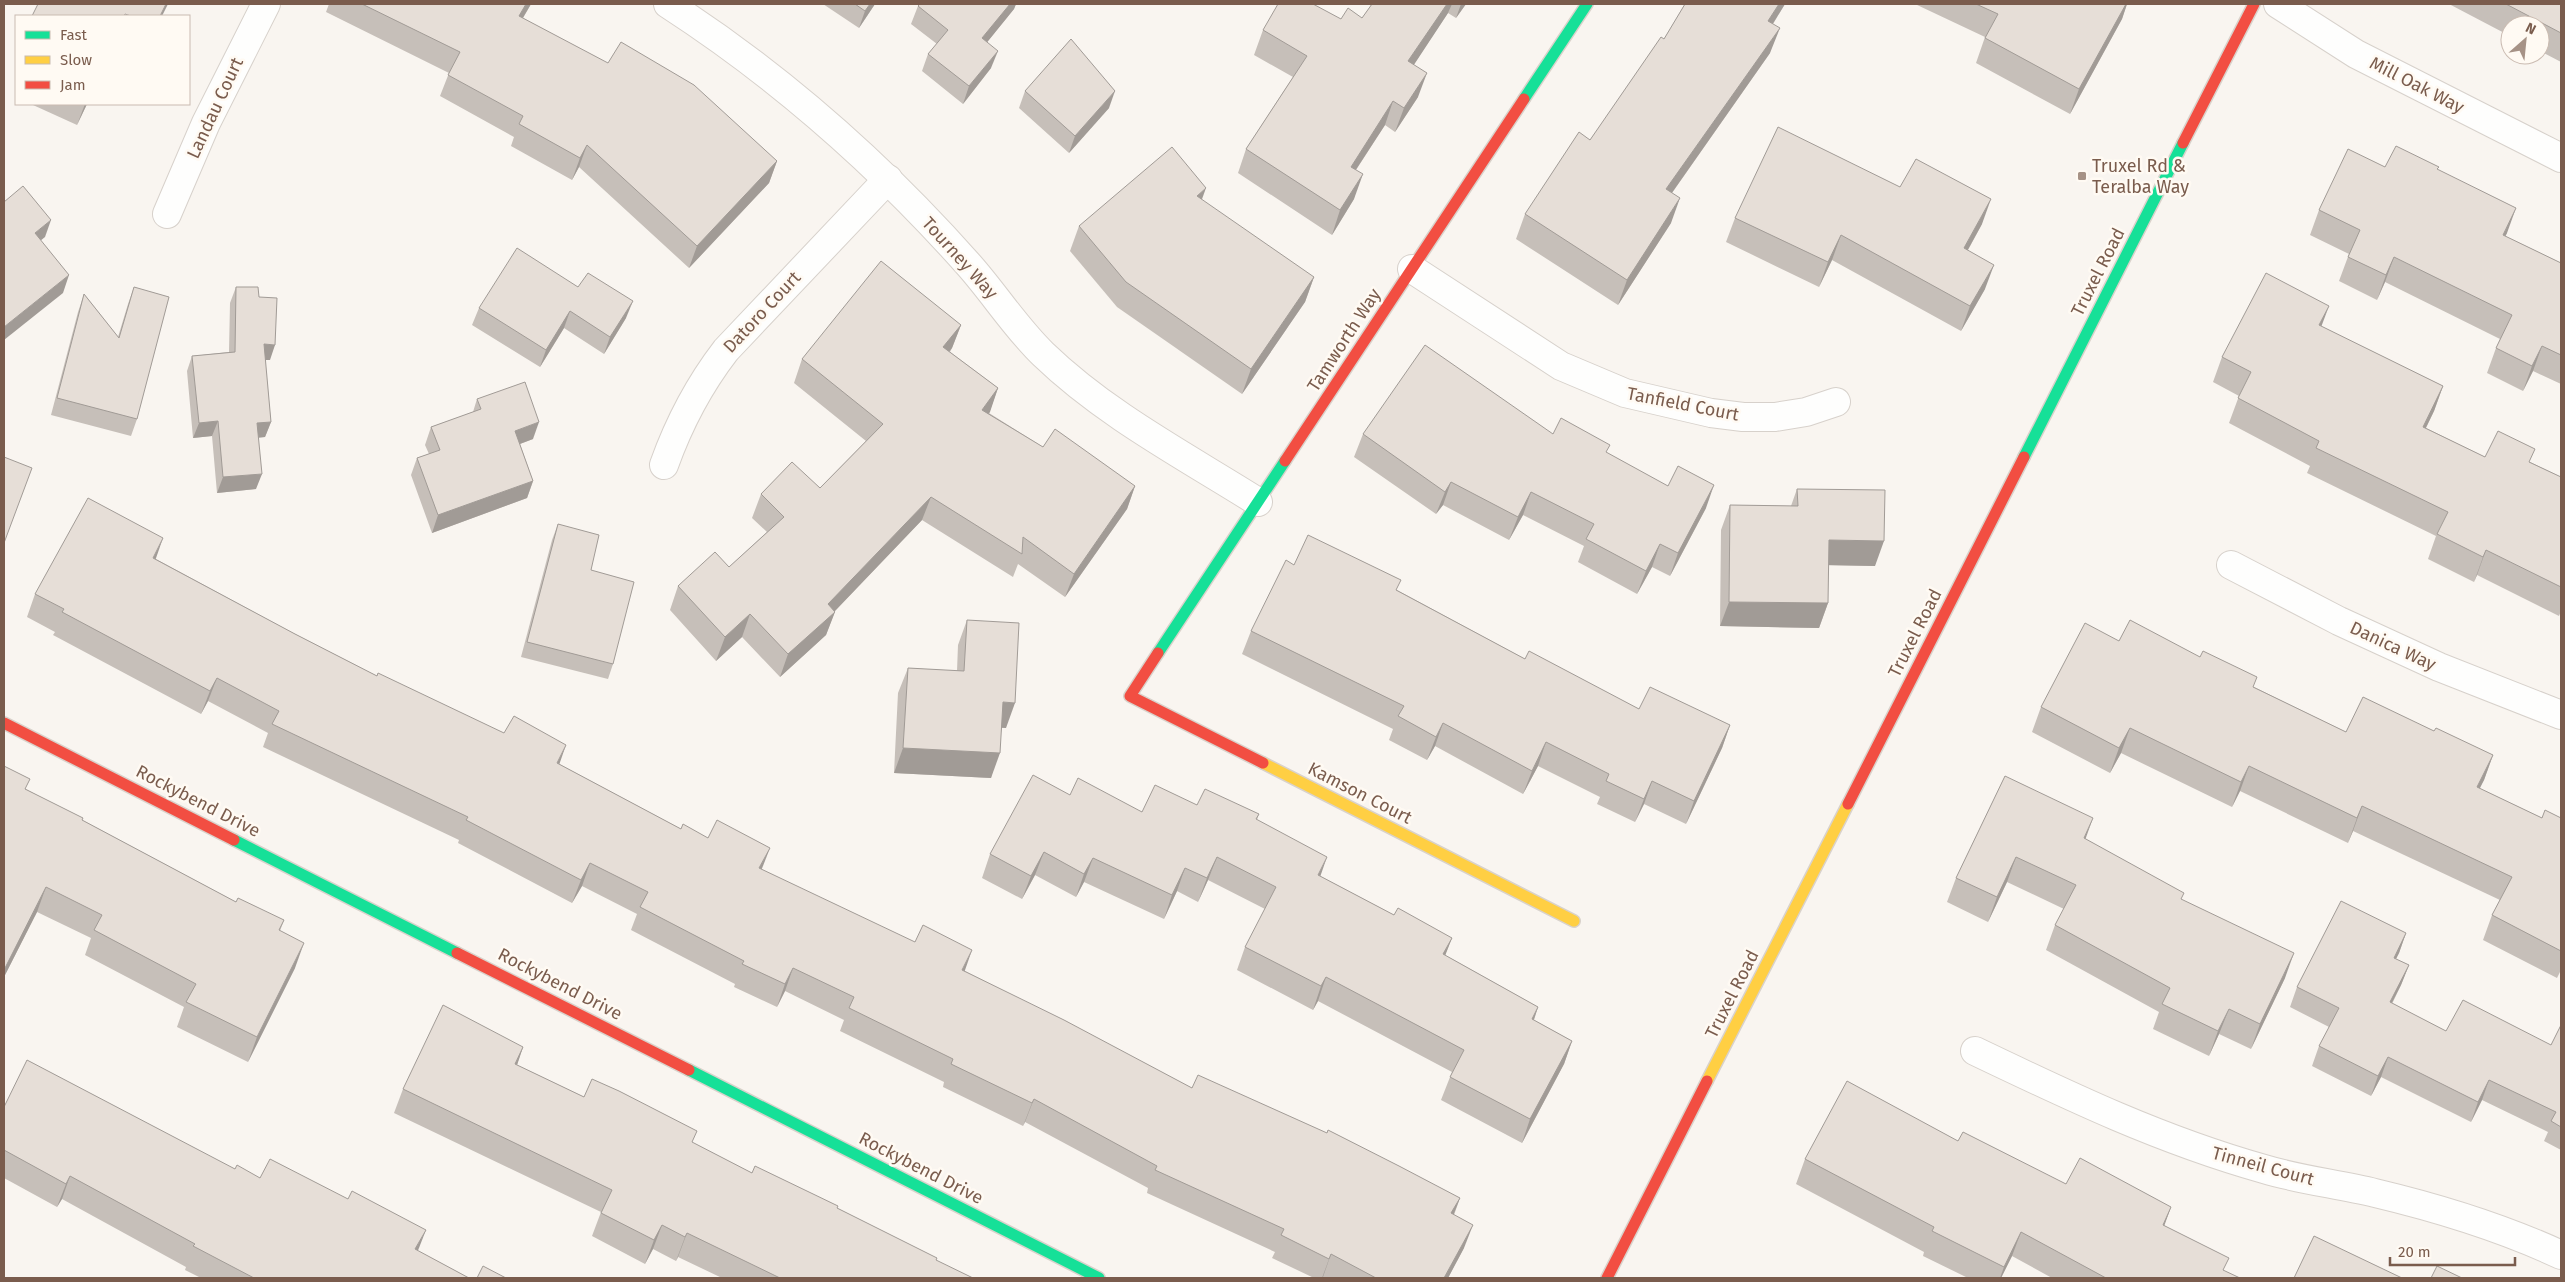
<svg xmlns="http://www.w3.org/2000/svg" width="2565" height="1282" font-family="'Fira Sans',sans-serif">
  <rect width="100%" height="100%" fill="#f9f5f0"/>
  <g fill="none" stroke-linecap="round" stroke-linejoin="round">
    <defs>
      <g id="street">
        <path d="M668 4C779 76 880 165 968 264 994 293 1015 327 1043 354 1105 414 1185 456 1258 502"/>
        <path d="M2278 4 2356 54 2561 158"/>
        <path d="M167 214 206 123 266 4"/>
        <path d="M1412 269 1561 366 1625 393 1711 413 1743 417H1775L1806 412 1836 402"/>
        <path d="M664 465C679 423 699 385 726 350L888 179"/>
        <path d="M2231 565 2339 621 2439 667 2561 715"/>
        <path d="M1975 1051C2071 1097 2161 1140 2264 1169 2300 1180 2338 1184 2375 1193 2438 1208 2503 1228 2561 1255"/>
      </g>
      <g id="fast">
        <path d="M1524 99 1587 4"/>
        <path d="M2024 457 2183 143"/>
        <path d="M1158 653 1285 461"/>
        <path d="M234 840 457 953"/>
        <path d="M689 1070 1099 1278"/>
      </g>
      <g id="slow">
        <path d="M1263 763 1574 921"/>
        <path d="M1707 1081 1848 804"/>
      </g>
      <g id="jam">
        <path d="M2183 143 2254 4"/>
        <path d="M1285 461 1524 99"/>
        <path d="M1158 653 1130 696 1263 763"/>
        <path d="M4 723 234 840"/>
        <path d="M1848 804 2024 457"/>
        <path d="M457 953 689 1070"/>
        <path d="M1607 1278 1707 1081"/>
      </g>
    </defs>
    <use href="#street" stroke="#d7d1cb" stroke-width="30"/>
    <use href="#fast" stroke="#d9d2cb" stroke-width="14"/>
    <use href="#slow" stroke="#d9d2cb" stroke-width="14"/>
    <use href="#jam" stroke="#d9d2cb" stroke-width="14"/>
    <use href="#street" stroke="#fefefd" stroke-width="28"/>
    <use href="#fast" stroke="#16e098" stroke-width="11"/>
    <use href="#slow" stroke="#ffcf43" stroke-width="11"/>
    <use href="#jam" stroke="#f24e42" stroke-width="11"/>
  </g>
  <g fill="#c6bfb9">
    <path d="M329 4H531L523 18 777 161 769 183 689 268 579 167 572 180 511 146 514 137 440 96 449 73 326 12Z"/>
    <path d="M823 4H875L859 28Z"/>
    <path d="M920 4H1016L1014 9 987 42 991 68 963 104 922 71 928 54 937 44 911 24 918 6Z"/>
    <path d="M1372 4H1466L1456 18 1448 13 1414 64 1418 97 1395 132 1385 125 1356 170 1354 199 1332 235 1238 173 1246 149 1293 77 1254 55 1263 30 1341 19 1362 18Z"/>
    <path d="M1685 4H1785L1773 24 1770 53 1672 193 1671 223 1618 305 1516 239 1525 214 1590 140 1664 39Z"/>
    <path d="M1915 4H2127L2122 19 2070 114 1976 63 1985 37Z"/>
    <path d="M2449 4H2561V62L2540 51V25H2510V36Z"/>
    <path d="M1025 91 1109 108 1069 153 1019 108Z"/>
    <path d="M33 104H87L77 125 33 105Z"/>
    <path d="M2385 167 2438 170 2507 233 2505 236 2561 263V384L2533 371 2523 391 2487 373 2496 348 2500 339 2385 282 2377 300 2339 281 2349 254 2310 235 2319 210Z"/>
    <path d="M1900 187 1982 224 1968 250 1985 289 1961 331 1832 260 1819 287 1726 242 1735 218Z"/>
    <path d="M1079 226 1314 277 1305 302 1242 394 1117 307 1070 251Z"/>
    <path d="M134 287 137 419 131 436 51 415 78 312 84 294 118 337 128 304Z"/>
    <path d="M236 287 259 297 270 360H265L271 422 265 437 258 438 256 489 217 493 212 436 193 438 187 371 192 356 229 352 230 303Z"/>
    <path d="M578 287 626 318 604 354 564 328 540 367 472 325 479 308Z"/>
    <path d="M961 325 952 348 950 352 998 388 989 413 1043 447 1135 486 1127 509 1065 597 1018 564 1013 577 922 520 835 611 826 635 780 677 742 637 716 661 670 610 678 586 729 567 767 532 752 518 761 494 820 488 866 441 794 383 802 359Z"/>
    <path d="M2322 327 2443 386 2434 411 2426 428 2485 457 2530 462 2561 477V611L2559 616 2477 575 2474 582 2428 559 2436 536 2307 473 2310 466 2229 423 2239 396 2213 382 2222 357Z"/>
    <path d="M477 399 533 439 520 444 533 481 527 498 432 533 411 475 417 458 429 454 425 445 431 427 473 412Z"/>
    <path d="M1363 434H1553L1607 453 1706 508 1670 576 1652 567 1637 594 1578 562 1584 546 1523 515 1509 540 1443 505 1436 514 1354 457Z"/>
    <path d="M1797 489 1875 566 1828 565V603L1819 628 1720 626 1721 530 1730 505 1791 506Z"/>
    <path d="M558 524 591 570 613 664 608 679 521 657 552 540Z"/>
    <path d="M156 559 295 634 377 676 559 764 681 829 965 971 1192 1088 1460 1198 1454 1215 1464 1248 1448 1278H1325L1323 1277V1278H1314L1272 1258 1275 1252 1147 1193 1148 1188 1025 1122 1023 1126 943 1087 944 1082 840 1031 844 1020 785 991 777 1007 734 987 735 984 631 930 637 914 582 886 572 903 458 843 459 840 263 747 268 733 208 701 201 714 53 635 55 632 27 617 35 594Z"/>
    <path d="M1397 590 1525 659 1639 709 1730 725 1722 748 1686 824 1644 804 1635 822 1597 804 1600 797 1538 766 1523 794 1435 746 1427 760 1389 740 1393 729 1242 654 1251 631Z"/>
    <path d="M967 620 1006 728H1002L991 778 894 773 898 693 908 668 957 671 958 645Z"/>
    <path d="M2119 641 2254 687 2346 732 2434 731 2493 755 2484 780 2479 788 2542 818H2561V970L2557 978 2483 940 2492 915 2500 900 2353 831 2348 843 2240 791 2232 807 2121 753 2110 773 2032 732 2041 707Z"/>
    <path d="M4 766 26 789 82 820 236 902 284 920 280 931 295 968 248 1062 177 1027 184 1007 85 955 91 938 37 912 4 977Z"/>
    <path d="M2005 776 2086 839 2182 900 2285 978 2251 1049 2219 1034 2209 1056 2153 1029 2159 1012 2046 950 2055 925 2064 909 2007 882 1988 922 1947 902 1956 878Z"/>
    <path d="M1070 795 1142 812 1197 805 1259 814 1257 820 1320 876 1394 915 1452 938 1445 955 1538 1007 1534 1020 1572 1041 1564 1064 1522 1143 1441 1100 1452 1072 1318 1001 1313 1010 1237 970 1245 947 1265 909 1208 880 1198 902 1177 891 1164 919 1084 882 1076 897 1035 875 1022 899 982 878 990 854Z"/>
    <path d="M2406 933 2399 953 2396 959 2409 965 2401 985 2392 1004 2446 1031 2551 1045 2561 1025V1150L2544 1141 2548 1132 2482 1100 2471 1122 2381 1077 2371 1096 2312 1066 2319 1046 2329 1027 2290 1007 2297 987Z"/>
    <path d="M523 1047 517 1065 584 1097 693 1143 752 1173 837 1208 936 1261 973 1278H722L678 1257 676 1261 653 1249 645 1264 592 1236 601 1212 394 1113 403 1089Z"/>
    <path d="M4 1107 235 1169 260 1178 418 1251 469 1278H201L185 1270 186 1267 62 1199 57 1207 4 1178Z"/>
    <path d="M1958 1141 2066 1184 2171 1207 2164 1225 2224 1271 2240 1278H2052L2012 1256 2001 1278H1968L1923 1256 1924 1252 1796 1184 1805 1159Z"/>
  </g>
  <g fill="#a19b96">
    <path d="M166 4H168L162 16H160Z"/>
    <path d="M526 4H531L511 38 519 16Z"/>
    <path d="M870 4H875L859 28 865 11Z"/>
    <path d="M1010 4H1016L1014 9 976 56 982 38Z"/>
    <path d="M1447 4H1452L1448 13 1400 86 1408 61Z"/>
    <path d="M1461 4H1466L1456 18Z"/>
    <path d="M1779 4H1785L1759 46 1768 21Z"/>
    <path d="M2126 4H2127L2122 19 2070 114 2079 89Z"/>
    <path d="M1780 28 1770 53 1657 214 1666 189Z"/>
    <path d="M998 51 991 68 963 104 969 86Z"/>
    <path d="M1427 73 1418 97 1395 132 1404 108Z"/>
    <path d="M1115 91 1109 108 1069 153 1075 136Z"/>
    <path d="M1393 101 1385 125 1342 191 1351 167Z"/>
    <path d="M85 104H87L77 125Z"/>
    <path d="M587 145 579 167 572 180 580 158Z"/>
    <path d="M777 161 769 183 689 268 697 246Z"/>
    <path d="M1363 174 1354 199 1332 235 1340 210Z"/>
    <path d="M1206 188 1197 213V196Z"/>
    <path d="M1680 198 1671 223 1618 305 1627 280Z"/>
    <path d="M1991 199 1982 224 1955 273 1964 248Z"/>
    <path d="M2516 208 2507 233 2494 259 2503 235Z"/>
    <path d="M51 220 45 237 29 250 35 233Z"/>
    <path d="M1841 235 1832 260 1819 287 1828 262Z"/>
    <path d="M2394 257 2385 282 2377 300 2386 275Z"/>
    <path d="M1994 265 1985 289 1961 331 1970 306Z"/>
    <path d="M69 275 63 293 4 340V327Z"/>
    <path d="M1314 277 1305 302 1242 394 1251 369Z"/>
    <path d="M633 301 626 318 604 354 610 337Z"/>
    <path d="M2329 306 2320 330 2319 325Z"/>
    <path d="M570 311 564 328 540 367 546 350Z"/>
    <path d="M961 325 952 348 934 371 943 347Z"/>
    <path d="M264 344 275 345 270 360H258Z"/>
    <path d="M2542 346 2533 371 2523 391 2532 366Z"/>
    <path d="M2443 386 2434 411 2414 452 2423 427Z"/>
    <path d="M998 388 990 412 974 433 982 410Z"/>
    <path d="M218 421 212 436 193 438 199 423Z"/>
    <path d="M271 422 265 437 251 438 257 423Z"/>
    <path d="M539 422 533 439 509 448 515 431Z"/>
    <path d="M262 474 256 489 217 493 223 477Z"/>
    <path d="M533 481 527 498 432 533 438 515Z"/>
    <path d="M1451 482 1443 505 1436 514 1445 492Z"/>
    <path d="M1714 485 1706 508 1670 576 1678 553Z"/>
    <path d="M1135 486 1127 509 1065 597 1074 574Z"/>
    <path d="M1531 492 1523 515 1509 540 1518 517Z"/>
    <path d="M931 497 922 520 833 613 835 612 826 635 780 677 788 654 828 604Z"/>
    <path d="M163 538 155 561 153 558Z"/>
    <path d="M1829 540 1884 541 1875 566 1820 565Z"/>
    <path d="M1660 544 1652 567 1637 594 1646 571Z"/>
    <path d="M2486 550 2477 575 2474 582 2483 557Z"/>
    <path d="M1729 602 1828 603 1819 628 1720 626Z"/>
    <path d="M750 614 742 637 716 661 725 637Z"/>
    <path d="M217 678 208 701 201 714 210 691Z"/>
    <path d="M1003 702 1015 703 1006 728 994 727Z"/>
    <path d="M1443 723 1435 746 1427 760 1436 737Z"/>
    <path d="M1730 725 1722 748 1686 824 1694 801Z"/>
    <path d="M2130 728 2121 753 2110 773 2119 748Z"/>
    <path d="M1546 742 1538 766 1523 794 1532 771Z"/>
    <path d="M566 745 558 768 557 763Z"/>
    <path d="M903 748 1000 753 991 778 894 773Z"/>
    <path d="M2493 755 2484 780 2468 812 2477 787Z"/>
    <path d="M2249 766 2240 791 2232 807 2241 782Z"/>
    <path d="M1652 781 1644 804 1635 822 1644 799Z"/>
    <path d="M2362 806 2353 831 2348 843 2357 818Z"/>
    <path d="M2093 818 2084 843V838Z"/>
    <path d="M770 848 761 871 759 868Z"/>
    <path d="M1044 852 1035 875 1022 899 1031 876Z"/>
    <path d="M1217 857 1208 880 1198 902 1207 878Z"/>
    <path d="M1327 857 1319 880 1318 875Z"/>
    <path d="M2016 857 2007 882 1988 922 1997 897Z"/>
    <path d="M1093 858 1084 882 1076 897 1084 874Z"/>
    <path d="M590 863 582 886 572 903 581 880Z"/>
    <path d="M1185 868 1177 891 1164 919 1172 895Z"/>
    <path d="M46 887 37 912 4 977V970Z"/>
    <path d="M2406 933 2399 953 2386 978 2394 958Z"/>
    <path d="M1452 938 1443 961V954Z"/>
    <path d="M304 943 295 968 248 1062 257 1037Z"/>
    <path d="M972 950 964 973 962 970Z"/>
    <path d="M2294 953 2285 978 2251 1049 2260 1024Z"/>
    <path d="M2409 965 2401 985 2382 1022 2390 1002Z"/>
    <path d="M793 968 785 991 777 1007 785 984Z"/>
    <path d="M1326 977 1318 1001 1313 1010 1321 986Z"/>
    <path d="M1538 1007 1530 1031 1532 1019Z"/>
    <path d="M2229 1009 2219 1034 2209 1056 2218 1031Z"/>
    <path d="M1572 1041 1564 1064 1522 1143 1530 1119Z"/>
    <path d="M523 1047 515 1071V1064Z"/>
    <path d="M2388 1057 2381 1077 2371 1096 2378 1076Z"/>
    <path d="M2489 1080 2482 1100 2471 1122 2478 1102Z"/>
    <path d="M1034 1099 1025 1122 1023 1126 1032 1103Z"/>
    <path d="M70 1176 62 1199 57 1207 66 1184Z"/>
    <path d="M1460 1198 1451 1221V1213Z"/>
    <path d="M2171 1207 2162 1232 2163 1225Z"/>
    <path d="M662 1225 653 1249 645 1264 654 1240Z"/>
    <path d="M1473 1225 1464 1248 1448 1278H1444Z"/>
    <path d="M426 1230 417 1253 415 1249Z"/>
    <path d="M2021 1232 2012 1256 2001 1278H2000L2004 1267Z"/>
    <path d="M687 1233 678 1257 676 1261 685 1237Z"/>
    <path d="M1331 1254 1323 1277 1322 1278 1329 1259Z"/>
  </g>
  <g fill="#e6ded7" stroke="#a19b96">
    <path d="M38 4H166L160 16H131L125 14 124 16H32Z"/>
    <path d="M362 4H526L519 16 608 63 621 42 694 85 777 161 697 246 587 145 580 158 519 124 523 116 448 75 460 52Z"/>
    <path d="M855 4H870L865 11Z"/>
    <path d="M920 4H1010L982 38 998 51 969 86 928 54 948 30 918 6Z"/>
    <path d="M1278 4H1313L1341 19 1348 8 1362 18 1372 4H1447L1408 61 1427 73 1404 108 1393 101 1351 167 1363 174 1340 210 1246 149 1307 56 1263 30Z"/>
    <path d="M1685 4H1779L1768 21 1780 28 1666 189 1680 198 1627 280 1525 214 1579 132 1590 140 1661 37 1664 39Z"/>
    <path d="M1976 4H2126L2079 89 1985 38 1998 14Z"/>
    <path d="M2506 4H2561V33Z"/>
    <path d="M1071 39 1115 91 1075 136 1025 91Z"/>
    <path d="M1778 127 1900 187 1916 159 1991 199 1964 248 1994 265 1970 306 1841 235 1828 262 1735 218Z"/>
    <path d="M2396 146 2439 167 2437 169 2516 208 2503 235 2561 263V355L2542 346 2532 366 2496 348 2512 315 2394 257 2386 275 2348 257 2360 230 2319 210 2348 149 2385 167Z"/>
    <path d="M1172 147 1206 188 1197 196 1314 277 1251 369 1126 282 1079 226Z"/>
    <path d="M23 186 51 220 35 233 69 275 4 327V202Z"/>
    <path d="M517 248 578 287 588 273 633 301 610 337 570 311 546 350 479 308Z"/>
    <path d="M881 261 961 325 943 347 998 388 982 410 1043 447 1055 429 1135 486 1074 574 1023 537 1022 554 931 497 828 604 835 612 788 654 750 614 725 637 678 586 715 552 729 567 784 517 761 494 792 462 820 488 883 424 802 359Z"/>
    <path d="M2266 273 2329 306 2319 325 2443 386 2423 427 2485 457 2498 431 2535 449 2529 462 2561 477V587L2486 550 2483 557 2437 534 2448 512 2316 448 2319 441 2238 398 2251 372 2222 357Z"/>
    <path d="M134 287 169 297 137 419 57 398 84 294 119 338Z"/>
    <path d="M236 287H258L259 297 277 298 275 345 264 344 271 422 257 423 262 474 223 477 218 421 199 423 192 356 235 352Z"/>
    <path d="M1425 345 1553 434 1561 418 1610 445 1606 452 1668 486 1678 466 1714 485 1678 553 1660 544 1646 571 1586 539 1594 524 1531 492 1518 517 1451 482 1445 492 1363 434Z"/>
    <path d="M525 382 539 422 515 431 533 481 438 515 417 458 440 450 431 427 481 409 477 399Z"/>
    <path d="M4 457 32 468 4 543Z"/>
    <path d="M1797 489 1885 490 1884 541 1829 540 1828 603 1729 602 1730 505 1798 506Z"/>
    <path d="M88 498 163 538 153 558 295 634 377 676 378 673 504 733 514 716 566 745 557 763 681 829 683 824 708 838 717 820 770 848 759 868 915 942 923 925 972 950 962 970 1064 1020 1192 1088 1198 1075 1327 1133 1328 1130 1399 1166 1460 1198 1451 1213 1473 1225 1444 1278H1376L1331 1254 1329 1259 1281 1235 1284 1229 1155 1170 1157 1166 1034 1099 1032 1103 951 1064 953 1059 849 1008 854 997 793 968 785 984 742 964 744 961 640 907 648 892 590 863 581 880 466 820 468 817 272 724 279 711 217 678 210 691 62 612 64 609 35 594Z"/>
    <path d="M558 524 599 535 591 570 634 582 613 664 527 642Z"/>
    <path d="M1308 535 1401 580 1396 590 1525 659 1529 651 1639 709 1650 687 1730 725 1694 801 1652 781 1644 799 1606 781 1609 774 1546 742 1532 771 1443 723 1436 737 1398 716 1404 706 1251 631 1286 560 1294 565Z"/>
    <path d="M967 620 1019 623 1015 703 1003 702 1000 753 903 748 908 668 964 671Z"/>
    <path d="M2130 620 2200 657 2203 651 2257 677 2253 687 2346 732 2363 697 2434 731 2436 728 2493 755 2477 787 2542 818 2545 810 2561 818V951L2492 915 2512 877 2362 806 2357 818 2249 766 2241 782 2130 728 2119 748 2041 707 2085 623 2119 641Z"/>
    <path d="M4 766 30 779 25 789 83 818 82 820 236 902 238 898 284 920 279 930 304 943 257 1037 186 1002 196 984 94 930 102 915 46 887 4 970Z"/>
    <path d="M1033 775 1070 795 1078 778 1142 812 1155 785 1197 805 1205 789 1259 814 1256 819 1327 857 1318 875 1394 915 1398 908 1452 938 1443 954 1538 1007 1532 1019 1572 1041 1530 1119 1450 1077 1464 1050 1326 977 1321 986 1245 947 1276 887 1217 857 1207 878 1185 868 1172 895 1093 858 1084 874 1044 852 1031 876 990 854Z"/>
    <path d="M2005 776 2093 818 2084 838 2184 893 2181 899 2294 953 2260 1024 2229 1009 2218 1031 2162 1004 2170 988 2055 925 2076 885 2016 857 1997 897 1956 878Z"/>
    <path d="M2341 901 2406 933 2394 958 2409 965 2390 1002 2446 1031 2463 1000 2551 1045 2561 1025V1127L2551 1121 2556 1112 2489 1080 2478 1102 2388 1057 2378 1076 2319 1046 2339 1008 2297 987Z"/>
    <path d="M443 1005 523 1047 515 1064 584 1097 592 1079 619 1091 697 1131 692 1142 752 1173 755 1166 838 1206 837 1208 937 1258 936 1260 973 1278H780L687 1233 685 1237 662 1225 654 1240 601 1213 612 1190 403 1089Z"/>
    <path d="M27 1060 235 1169 237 1165 260 1178 270 1159 348 1199 352 1191 426 1230 415 1249 469 1278H254L193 1246 195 1244 70 1176 66 1184 4 1150V1107Z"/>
    <path d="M1847 1081 1958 1141 1963 1132 2066 1184 2080 1158 2171 1207 2163 1225 2229 1258 2223 1270 2240 1278H2106L2021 1232 2004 1267 1932 1231 1934 1227 1805 1159Z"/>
    <path d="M2314 1236 2402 1278H2294Z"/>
    <path d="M483 1266 506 1278H477Z"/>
    <path d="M2437 1266 2462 1278H2431Z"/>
  </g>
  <rect fill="#a69286" stroke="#fffaf3" stroke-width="2" x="2077" y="171" width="10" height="10" rx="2.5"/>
  <g text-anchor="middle" stroke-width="5" stroke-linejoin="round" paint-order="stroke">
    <g font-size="18" fill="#7a5c4d" stroke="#fffaf3">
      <text transform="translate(2417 85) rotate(27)" y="6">Mill Oak Way</text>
      <text transform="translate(215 108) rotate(-65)" y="6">Landau Court</text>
      <text transform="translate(960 258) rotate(48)" y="6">Tourney Way</text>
      <text transform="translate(2098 272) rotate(-63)" y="6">Truxel Road</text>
      <text transform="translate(762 312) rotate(-47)" y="6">Datoro Court</text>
      <text transform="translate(1344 340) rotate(-57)" y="6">Tamworth Way</text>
      <text transform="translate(1683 404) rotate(11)" y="6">Tanfield Court</text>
      <text transform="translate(1915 633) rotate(-63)" y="6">Truxel Road</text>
      <text transform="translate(2393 646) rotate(25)" y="6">Danica Way</text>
      <text transform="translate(1360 793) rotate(27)" y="6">Kamson Court</text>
      <text transform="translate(198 801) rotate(27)" y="6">Rockybend Drive</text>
      <text transform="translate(560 984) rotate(27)" y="6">Rockybend Drive</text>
      <text transform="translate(1732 994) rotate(-63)" y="6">Truxel Road</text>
      <text transform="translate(2263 1166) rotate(15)" y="6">Tinneil Court</text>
      <text transform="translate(921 1168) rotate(27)" y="6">Rockybend Drive</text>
    </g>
    <g font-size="18" fill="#7a5c4d" stroke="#fffaf3" text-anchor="start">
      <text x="2092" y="172">Truxel Rd &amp;<tspan x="2092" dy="21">Teralba Way</tspan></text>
    </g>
  </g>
  <rect width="2565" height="1282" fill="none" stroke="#7a5c4d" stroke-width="10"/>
  <rect x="15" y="15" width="175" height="90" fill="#fffaf3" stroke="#cabbb1"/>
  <rect x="25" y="31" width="25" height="8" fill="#16e098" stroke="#cabbb1"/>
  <text x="60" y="40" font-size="15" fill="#7a5c4d">Fast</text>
  <rect x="25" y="56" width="25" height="8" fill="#ffcf43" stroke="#cabbb1"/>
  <text x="60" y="65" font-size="15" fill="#7a5c4d">Slow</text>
  <rect x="25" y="81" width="25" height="8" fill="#f24e42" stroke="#cabbb1"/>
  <text x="60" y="90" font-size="15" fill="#7a5c4d">Jam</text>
  <g transform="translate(2525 40) rotate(27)"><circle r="24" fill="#fffaf3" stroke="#cabbb1"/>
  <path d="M0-4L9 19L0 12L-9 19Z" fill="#a69286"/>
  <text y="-8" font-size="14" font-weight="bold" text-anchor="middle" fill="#7a5c4d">N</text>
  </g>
  <path d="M2390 1257v8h125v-8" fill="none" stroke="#7a5c4d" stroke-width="2.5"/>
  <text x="2398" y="1257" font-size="15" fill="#7a5c4d" stroke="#fffaf3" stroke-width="4" paint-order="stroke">20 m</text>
</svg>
